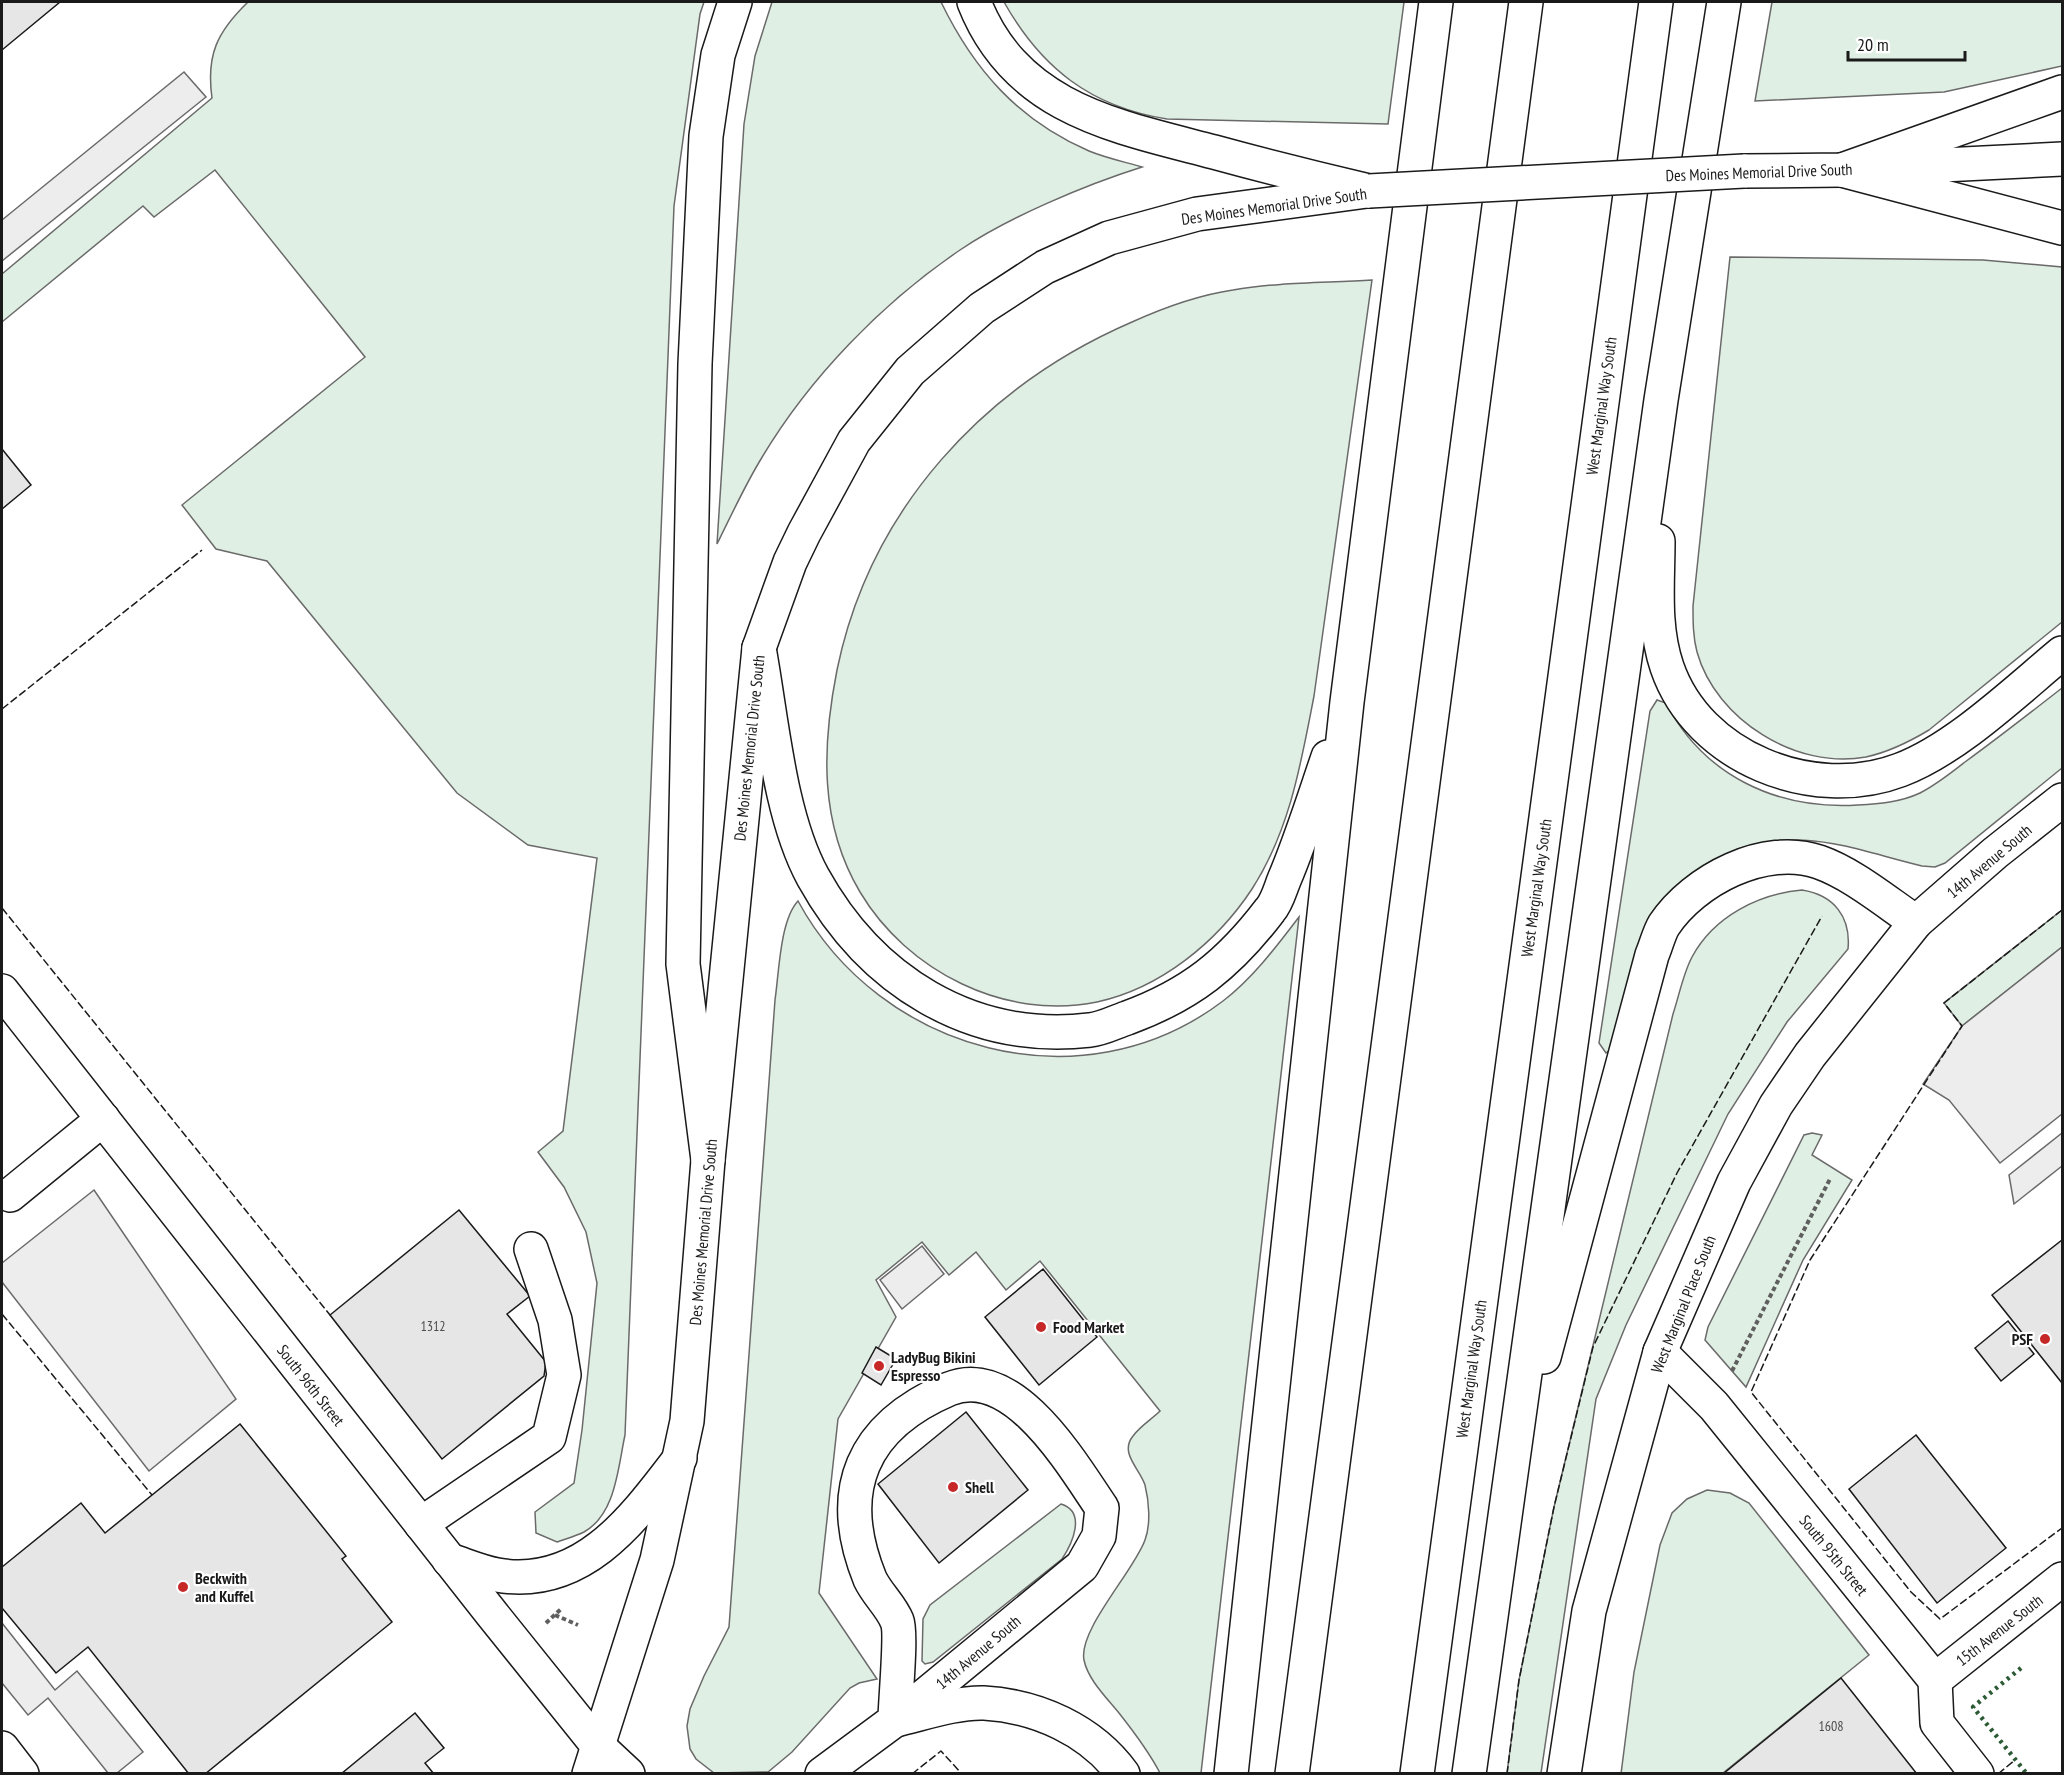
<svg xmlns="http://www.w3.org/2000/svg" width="2064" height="1775" font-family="'PT Sans Narrow',sans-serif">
  <rect width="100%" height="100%" fill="#fff"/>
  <g fill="#e0efe3" stroke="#6a6a6a" stroke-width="1.5">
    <path d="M248 2H704L700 14 674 206 625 1435C618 1467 616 1514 584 1532 576 1536 565 1539 557 1542L536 1533 535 1512 574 1483 582 1430 597 1283 586 1232 564 1187 538 1152 563 1131 597 858 528 845 457 793 267 561 216 549 182 505 365 357 215 170 154 217 143 206 2 322V274L212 98C206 55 217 32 248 2Z"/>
    <path d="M772 2H941C974 70 1018 120 1089 151 1106 158 1125 162 1142 167 1085 185 1009 217 960 250 882 303 809 378 761 459 744 487 731 516 717 544L744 124 755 56Z"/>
    <path d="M1004 2H1404L1388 124 1167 119C1091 107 1041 68 1004 2Z"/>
    <path d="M1772 2H2062V66L1944 92 1755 101Z"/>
    <path d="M1730 257 1983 260 2062 267V622L1929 730C1909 742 1889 752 1866 757 1797 770 1716 720 1697 652 1693 637 1693 622 1693 606Z"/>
    <path d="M1372 280 1314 696C1301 763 1290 830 1252 889 1217 942 1161 988 1097 1002 1005 1021 907 971 860 892 819 823 822 746 837 670 870 509 984 386 1132 322 1163 308 1199 295 1233 290 1278 282 1326 283 1372 280Z"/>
    <path d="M2062 688V768L1945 863 1935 867 1922 866C1847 848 1795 822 1721 858L1610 1050 1606 1053 1599 1043 1650 711 1657 700 1666 703C1704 776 1777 810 1858 805 1879 804 1901 802 1920 793 1936 785 1951 773 1965 762 1998 738 2030 713 2062 688Z"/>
    <path d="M1802 890C1834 895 1851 917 1848 949L1787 1022 1728 1114 1626 1325 1596 1399 1541 1773H1507L1519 1680 1554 1507 1673 1014C1679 996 1683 974 1692 957 1714 916 1759 894 1802 890Z"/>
    <path d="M798 901C880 1052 1082 1108 1223 1001 1253 978 1276 947 1299 917L1201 1773H1160C1149 1752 1134 1732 1119 1713 1107 1698 1088 1680 1084 1660 1078 1630 1134 1571 1145 1540 1151 1524 1149 1501 1145 1485 1140 1469 1119 1453 1133 1436 1140 1426 1152 1419 1160 1411L1040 1261 1006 1290 976 1252 949 1275 922 1242 876 1280 896 1317 838 1419 819 1593 877 1679 859 1683 850 1688 792 1752 768 1772 714 1773 696 1759 690 1749 687 1726 690 1709 704 1676 729 1627 775 1000C779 973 780 920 798 901Z"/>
    <path d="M2062 910V947L1962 1026 1944 1003Z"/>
    <path d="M1812 1133 1822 1135 1812 1155 1852 1180 1803 1260 1746 1387 1705 1340 1708 1327 1804 1135Z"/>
    <path d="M1707 1490 1730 1493 1749 1503 1869 1655 1723 1773 1621 1774 1634 1672 1660 1545 1672 1513 1687 1499Z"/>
    <path d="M1061 1504C1087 1512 1072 1544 1062 1559L933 1662 925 1664 922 1661 923 1619 930 1605Z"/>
  </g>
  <g fill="#ededed" stroke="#6a6a6a" stroke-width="1.5">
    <path d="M184 72 206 97 2 261V220Z"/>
    <path d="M2062 947V1114L2000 1163 1949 1100 1923 1084 1962 1026Z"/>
    <path d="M2062 1133V1166L2014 1204 2009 1175Z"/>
    <path d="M94 1190 236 1399 149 1471 2 1282V1263Z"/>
    <path d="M922 1246 944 1274 902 1309 880 1280Z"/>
    <path d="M2 1623 55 1690 77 1671 143 1752 117 1773H108L48 1698 28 1715 2 1683Z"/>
  </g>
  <g fill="#e6e6e6" stroke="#1a1a1a" stroke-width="1.5">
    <path d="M2 2H60L2 50Z"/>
    <path d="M2 449 31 485 2 509Z"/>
    <path d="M459 1210 530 1296 507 1314 546 1362 544 1376 442 1459 330 1315Z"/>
    <path d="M2062 1240V1383L1992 1295Z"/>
    <path d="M1043 1269 1097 1337 1039 1385 985 1317Z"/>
    <path d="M2008 1321 2034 1354 2001 1381 1975 1348Z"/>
    <path d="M876 1347 896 1359 881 1385 862 1373Z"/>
    <path d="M966 1412 1028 1490 939 1563 878 1484Z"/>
    <path d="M240 1424 346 1556 342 1559 392 1622 205 1774H189L88 1647 56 1673 2 1608V1567L81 1503 105 1533Z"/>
    <path d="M1916 1435 2006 1548 1937 1603 1849 1489Z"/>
    <path d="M1841 1678 1917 1774H1723Z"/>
    <path d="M415 1713 444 1748 425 1763 434 1774H341Z"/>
  </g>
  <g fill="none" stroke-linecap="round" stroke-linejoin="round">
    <defs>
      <g id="minor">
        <path d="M2 991 492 1614 598 1746 628 1774"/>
        <path d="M10 1195 103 1119"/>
        <path d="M1660 1352 1714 1406 1935 1680 1937 1723 1977 1774"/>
        <path d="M421 1524 549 1437 564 1375 555 1320 531 1249"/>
        <path d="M449 1560C465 1565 481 1572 497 1575 583 1590 634 1518 680 1458"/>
        <path d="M1935 1680 2062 1579"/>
        <path d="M2 1748 22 1774"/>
        <path d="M822 1774 895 1720 1082 1566 1099 1536 1102 1508C1072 1464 1013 1362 949 1389 862 1426 834 1490 870 1579 877 1594 891 1606 897 1621 902 1633 895 1703 895 1720"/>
        <path d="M1564 1774 1589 1611 1660 1352 1734 1182 1776 1105 1810 1055 1916 922 1995 853 2062 800"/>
      </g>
      <g id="major">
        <path d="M1744 171 1842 170 2062 159"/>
        <path d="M589 1774 657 1560 687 1421 708 1160 759 648 790 562 804 533 854 441 910 371 982 308 1045 267 1109 238 1197 214 1367 191"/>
      </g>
      <g id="highway">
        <path d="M974 2C1016 109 1115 126 1214 152 1265 166 1317 179 1369 191"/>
        <path d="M1842 170 2062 92"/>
        <path d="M1842 170 2062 228"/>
        <path d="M1658 541C1658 583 1653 626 1667 667 1698 758 1813 803 1900 770 1956 749 2016 691 2062 653"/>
        <path d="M759 648C772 719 779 815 813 877 870 980 970 1044 1090 1030 1102 1029 1115 1022 1127 1018 1190 995 1229 964 1270 910 1277 902 1280 890 1284 880 1301 840 1314 798 1328 757"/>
        <path d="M708 1160 683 964 695 364 706 136 718 55 735 2"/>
        <path d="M1544 1357 1652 955C1656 946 1659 933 1664 925 1694 880 1765 843 1819 862 1853 874 1886 902 1916 922"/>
        <path d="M895 1720C922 1714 956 1702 984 1703 1037 1706 1091 1730 1123 1774"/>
        <path d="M1231 1774 1347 702 1436 2"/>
        <path d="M1292 1774 1526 2"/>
        <path d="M1417 1774 1656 2"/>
        <path d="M1469 1774 1661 400 1724 2"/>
      </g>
    </defs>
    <use href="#minor" stroke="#1a1a1a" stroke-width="36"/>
    <use href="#major" stroke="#1a1a1a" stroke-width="36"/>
    <use href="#highway" stroke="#1a1a1a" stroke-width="36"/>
    <g stroke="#5f5f5f" stroke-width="4" stroke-dasharray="4.5 3" stroke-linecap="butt">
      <path d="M1732 1371 1830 1179"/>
      <path d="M555 1615 578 1625"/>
      <path d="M546 1623 561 1609"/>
    </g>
    <use href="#minor" stroke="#fff" stroke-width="33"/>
    <use href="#major" stroke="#fff" stroke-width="33"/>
    <use href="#highway" stroke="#fff" stroke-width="33"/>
    <defs>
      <path id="major-bridge" d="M1369 191 1744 171"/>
    </defs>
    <use href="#major-bridge" stroke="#1a1a1a" stroke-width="36" stroke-linecap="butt"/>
    <use href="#major-bridge" stroke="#fff" stroke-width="33"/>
    <path stroke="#2b5a34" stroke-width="4.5" stroke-dasharray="3 4.5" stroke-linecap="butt" d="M2021 1668 1973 1707 2027 1774"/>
    <g stroke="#1a1a1a" stroke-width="1.5" stroke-dasharray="8 3" stroke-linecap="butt">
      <path d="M2 709 202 550"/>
      <path d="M2 908 330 1315"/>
      <path d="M2062 910 1944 1003 1962 1026 1810 1260 1751 1392 1911 1592 1940 1619 2062 1528"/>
      <path d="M2 1314 152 1495"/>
      <path d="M912 1774 941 1751 962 1774"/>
      <path d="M1507 1774 1519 1680 1554 1507 1593 1347 1677 1173 1822 916"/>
      <path d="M1998 1774 2015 1760"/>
    </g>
  </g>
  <g fill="#c62828" stroke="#fff" stroke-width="2">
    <circle cx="1041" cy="1327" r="6"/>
    <circle cx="2045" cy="1339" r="6"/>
    <circle cx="879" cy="1366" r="6"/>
    <circle cx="953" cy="1487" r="6"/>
    <circle cx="183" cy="1587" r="6"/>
  </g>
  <g text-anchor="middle" stroke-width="4.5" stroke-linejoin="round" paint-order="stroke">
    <g font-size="14" fill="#4d4d4d">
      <text x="433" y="1331">1312</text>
      <text x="1831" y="1731">1608</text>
    </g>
    <g font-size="16" fill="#1a1a1a" stroke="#fff">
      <text transform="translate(1759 172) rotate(-2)" y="6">Des Moines Memorial Drive South</text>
      <text transform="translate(1274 206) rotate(-8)" y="6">Des Moines Memorial Drive South</text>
      <text transform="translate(1601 406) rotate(-82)" y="6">West Marginal Way South</text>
      <text transform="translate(749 748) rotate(-84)" y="6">Des Moines Memorial Drive South</text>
      <text transform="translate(1989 861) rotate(-40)" y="6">14th Avenue South</text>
      <text transform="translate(1536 888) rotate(-82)" y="6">West Marginal Way South</text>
      <text transform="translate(703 1232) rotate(-85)" y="6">Des Moines Memorial Drive South</text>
      <text transform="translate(1683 1304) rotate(-68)" y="6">West Marginal Place South</text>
      <text transform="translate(1471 1369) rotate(-82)" y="6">West Marginal Way South</text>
      <text transform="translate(311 1385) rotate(52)" y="6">South 96th Street</text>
      <text transform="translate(1834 1555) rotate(51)" y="6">South 95th Street</text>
      <text transform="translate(1999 1630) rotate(-38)" y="6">15th Avenue South</text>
      <text transform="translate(978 1652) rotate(-40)" y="6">14th Avenue South</text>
    </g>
    <g font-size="16" font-weight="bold" fill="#1a1a1a" stroke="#fff" text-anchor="start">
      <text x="1053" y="1333">Food Market</text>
      <text x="2033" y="1345" text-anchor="end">PSF</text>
      <text x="891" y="1363">LadyBug Bikini<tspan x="891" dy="18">Espresso</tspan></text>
      <text x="965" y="1493">Shell</text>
      <text x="195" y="1584">Beckwith<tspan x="195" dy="18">and Kuffel</tspan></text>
    </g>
  </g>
  <rect width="2064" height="1775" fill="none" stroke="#1a1a1a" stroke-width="6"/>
  <path d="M1848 51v9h117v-9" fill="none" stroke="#1a1a1a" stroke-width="3"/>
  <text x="1857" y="51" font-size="18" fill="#1a1a1a" stroke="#ffffff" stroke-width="4.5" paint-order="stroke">20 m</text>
</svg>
